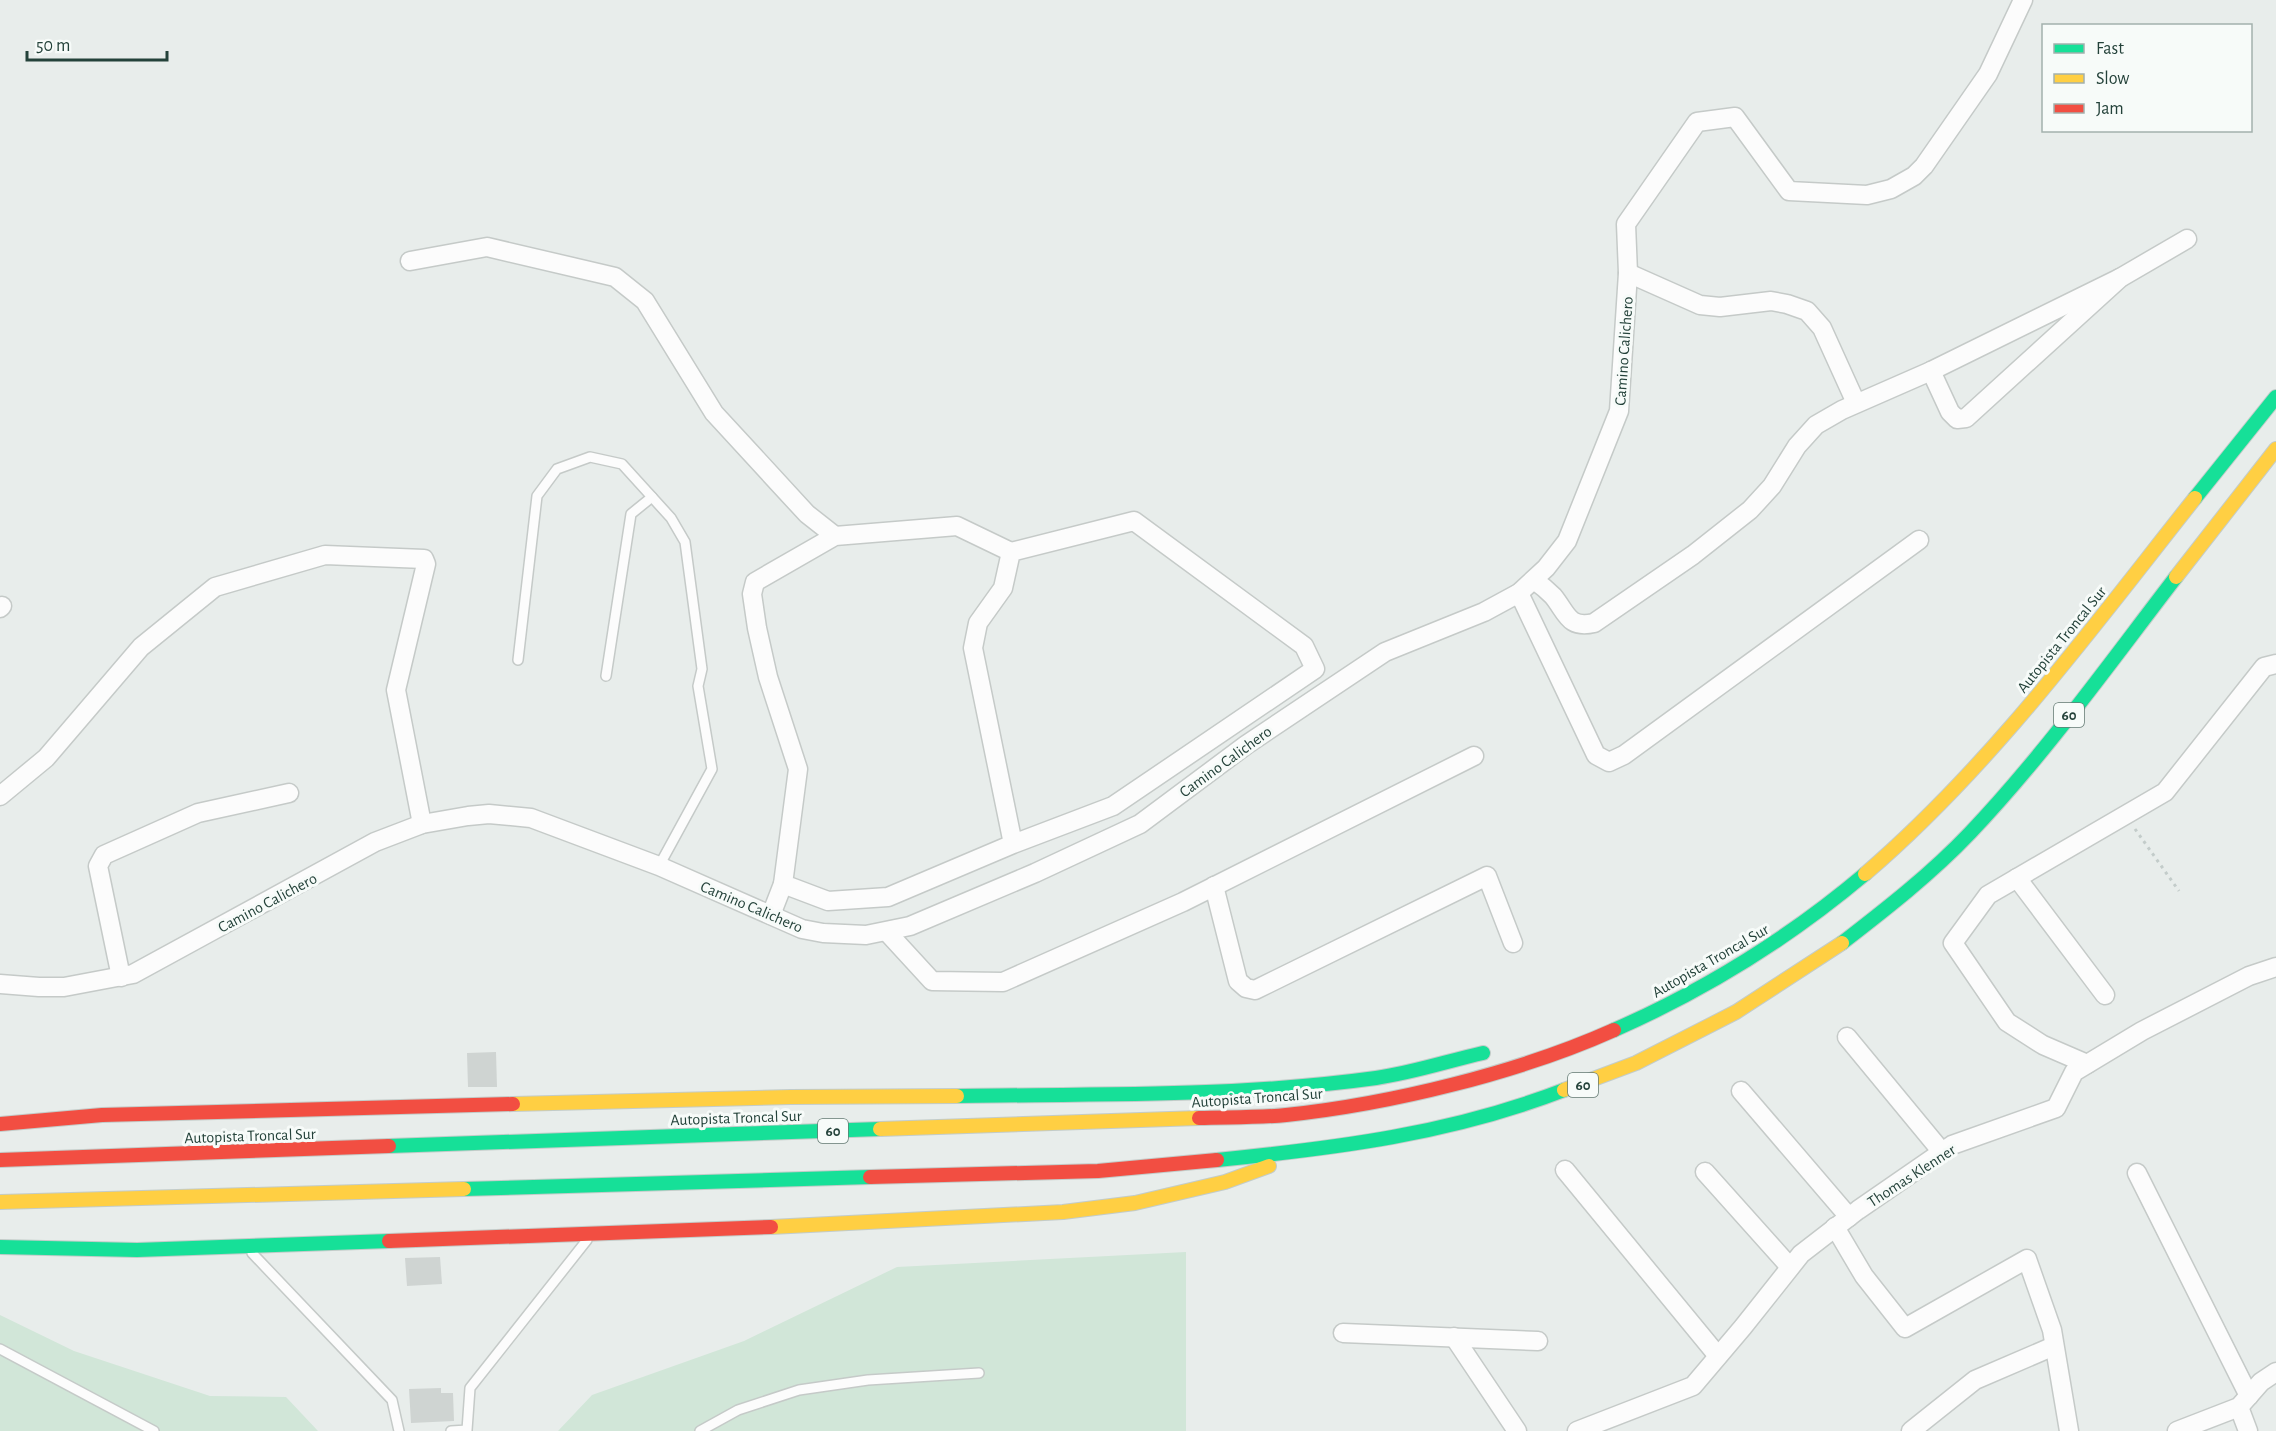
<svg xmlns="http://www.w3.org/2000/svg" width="2276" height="1431" font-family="'Alegreya Sans',sans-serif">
  <rect width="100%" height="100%" fill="#e8edeb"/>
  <g fill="#d1e6d8">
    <path d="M1186 1252V1431H558L592 1395 744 1341 897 1267Z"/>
    <path d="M0 1315 74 1351 210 1396 286 1397 318 1431H0Z"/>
  </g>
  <g fill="#cfd4d2">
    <path d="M496 1052 497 1087H468L467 1053Z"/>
    <path d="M440 1257 442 1284 407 1286 405 1258Z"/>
    <path d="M441 1388V1393H453L454 1421 411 1423 409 1389Z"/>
  </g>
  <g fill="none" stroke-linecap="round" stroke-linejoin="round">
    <defs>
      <g id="lane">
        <path d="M518 660 537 496 557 469 590 457 622 464 671 518 685 542 702 669 698 686 712 769 659 866"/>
        <path d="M606 676 631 514 652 497"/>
        <path d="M252 1253 392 1400 399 1431"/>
        <path d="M0 1349 154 1431"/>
        <path d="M451 1431 467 1430 470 1388 587 1240"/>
        <path d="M700 1431 738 1410 799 1390 868 1380 979 1373"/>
      </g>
      <g id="street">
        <path d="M410 261 487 247 615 277 645 301 714 413 807 514 835 536"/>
        <path d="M1628 273 1700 305 1720 307 1771 301 1787 304 1807 311 1822 328 1856 403"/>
        <path d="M1931 371 1950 412 1957 419 1966 418 2120 278 2187 239"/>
        <path d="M1011 552 957 526 835 536 755 582 752 594 757 628 768 677 798 769 783 884 828 901 888 897 1013 844 1113 806 1315 669 1304 646 1134 521 1011 552 1003 588 978 623 973 648 1013 844"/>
        <path d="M1534 580C1541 585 1547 590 1553 596 1567 613 1568 629 1594 623L1693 555 1750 510 1772 486 1797 446 1816 425 1842 410 1931 371 2120 278"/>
        <path d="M1519 593 1596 755 1609 762 1624 755 1919 540"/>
        <path d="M0 608 2 606"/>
        <path d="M0 796 46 758 141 647 215 587 325 555 424 559 426 564 396 690 422 824"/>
        <path d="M2017 878 2105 995"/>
        <path d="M1214 886 1238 981 1246 988 1255 990 1487 876 1513 943"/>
        <path d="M771 915 783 884"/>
        <path d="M887 932 932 981 1003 982 1183 902 1474 756"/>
        <path d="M121 977 98 866 104 855 198 813 289 793"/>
        <path d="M0 984 39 987H64L133 974 375 842 422 824 468 816 489 814 531 818 659 866 802 929 823 933 866 935 910 926 1035 873 1140 824 1246 745 1385 652 1484 612 1519 593 1546 568 1567 541 1619 411 1628 273 1626 224 1697 122 1735 117 1789 191 1867 195 1891 189 1914 176 1924 166 1988 74 2023 0"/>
        <path d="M1847 1037 1942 1152"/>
        <path d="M2087 1064 2043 1045 2007 1022 1953 943 1988 895 2165 792 2264 667 2276 664"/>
        <path d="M1741 1091 1849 1217"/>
        <path d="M1565 1170 1718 1356"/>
        <path d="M1705 1172 1790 1267"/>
        <path d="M2137 1173 2249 1396"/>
        <path d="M1835 1227 1864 1276 1905 1328 2027 1259 2052 1330 2069 1431"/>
        <path d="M1343 1333 1538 1341"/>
        <path d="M1454 1337 1517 1431"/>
        <path d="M2239 1407 2248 1431"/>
        <path d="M1577 1431 1693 1386 1743 1327 1801 1254 1858 1210 1942 1152 1952 1145 2056 1108 2074 1072 2142 1031 2249 976 2276 967"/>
        <path d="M1911 1431 1975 1380 2054 1346"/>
        <path d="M2177 1431 2239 1407 2261 1382 2276 1372"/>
      </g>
      <g id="fast">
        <path d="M2195 498 2276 397"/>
        <path d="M1842 943C1886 909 1931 874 1970 833 2045 754 2109 664 2176 577"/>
        <path d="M1614 1030C1705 990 1789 938 1865 874"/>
        <path d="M957 1096C1097 1094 1238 1097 1376 1078 1412 1073 1448 1061 1483 1053"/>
        <path d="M389 1146 880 1129"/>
        <path d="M1217 1160C1337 1148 1450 1134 1564 1090"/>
        <path d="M464 1189 870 1177"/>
        <path d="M0 1247 137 1250 389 1241"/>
      </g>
      <g id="slow">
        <path d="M2176 577 2276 449"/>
        <path d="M1865 874C1992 765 2091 629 2195 498"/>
        <path d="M1564 1090 1636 1063 1736 1012 1842 943"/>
        <path d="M513 1104 791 1097 957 1096"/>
        <path d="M880 1129 1199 1118"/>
        <path d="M0 1202 464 1189"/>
        <path d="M771 1227 1063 1212 1135 1203 1225 1182 1269 1166"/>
      </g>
      <g id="jam">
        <path d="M1199 1118C1227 1117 1257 1118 1286 1115 1390 1104 1518 1073 1614 1030"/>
        <path d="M0 1124 102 1115 513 1104"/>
        <path d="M0 1160 389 1146"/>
        <path d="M870 1177 1098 1171 1217 1160"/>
        <path d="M389 1241 771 1227"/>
      </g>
    </defs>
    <use href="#lane" stroke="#c5cac8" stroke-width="12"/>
    <use href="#street" stroke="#c5cac8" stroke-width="21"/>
    <use href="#fast" stroke="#c3ccc9" stroke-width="16"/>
    <use href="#slow" stroke="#c3ccc9" stroke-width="16"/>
    <use href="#jam" stroke="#c3ccc9" stroke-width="16"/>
    <path stroke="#c3ccca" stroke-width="3" stroke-dasharray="3 4.5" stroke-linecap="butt" d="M2135 829 2179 891"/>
    <use href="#lane" stroke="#fcfcfc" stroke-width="9"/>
    <use href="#street" stroke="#fcfcfc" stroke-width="18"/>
    <use href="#fast" stroke="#16e098" stroke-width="14"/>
    <use href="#slow" stroke="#ffcf43" stroke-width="14"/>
    <use href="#jam" stroke="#f24e42" stroke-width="14"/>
  </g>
  <g text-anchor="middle" stroke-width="6" stroke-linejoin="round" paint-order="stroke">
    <g fill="#f7fbf9" stroke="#637a73" stroke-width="1.5">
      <rect x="2054" y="703" width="30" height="24" rx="4.5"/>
      <rect x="1568" y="1073" width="30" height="24" rx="4.5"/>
      <rect x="818" y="1119" width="30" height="24" rx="4.5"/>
    </g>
    <g font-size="15" font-weight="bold" fill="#24423a">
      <text x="2069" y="720">60</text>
      <text x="1583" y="1090">60</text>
      <text x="833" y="1136">60</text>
    </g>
    <g font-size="16" fill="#24423a" stroke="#f7fbf9">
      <text transform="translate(1623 351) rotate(-86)" y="6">Camino Calichero</text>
      <text transform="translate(2061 639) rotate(-51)" y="6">Autopista Troncal Sur</text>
      <text transform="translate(1225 761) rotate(-36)" y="6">Camino Calichero</text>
      <text transform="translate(267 902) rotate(-28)" y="6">Camino Calichero</text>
      <text transform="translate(752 906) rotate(23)" y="6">Camino Calichero</text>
      <text transform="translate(1710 960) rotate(-30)" y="6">Autopista Troncal Sur</text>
      <text transform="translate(1257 1097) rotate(-4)" y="6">Autopista Troncal Sur</text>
      <text transform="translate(736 1117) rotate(-2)" y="6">Autopista Troncal Sur</text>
      <text transform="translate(250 1135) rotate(-2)" y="6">Autopista Troncal Sur</text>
      <text transform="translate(1911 1175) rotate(-33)" y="6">Thomas Klenner</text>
    </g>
  </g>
  <rect x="2042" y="24" width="210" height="108" fill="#f7fbf9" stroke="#a3b1ad" stroke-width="1.5"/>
  <rect x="2054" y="44" width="30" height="9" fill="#16e098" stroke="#a3b1ad" stroke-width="1.5"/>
  <text x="2096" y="54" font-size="18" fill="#24423a">Fast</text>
  <rect x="2054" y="74" width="30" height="9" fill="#ffcf43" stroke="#a3b1ad" stroke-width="1.5"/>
  <text x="2096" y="84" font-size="18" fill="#24423a">Slow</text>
  <rect x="2054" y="104" width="30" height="9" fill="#f24e42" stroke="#a3b1ad" stroke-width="1.5"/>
  <text x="2096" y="114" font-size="18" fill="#24423a">Jam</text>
  <path d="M27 51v9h140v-9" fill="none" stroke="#24423a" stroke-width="3"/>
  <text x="36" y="51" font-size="18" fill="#24423a" stroke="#f7fbf9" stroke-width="4.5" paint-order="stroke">50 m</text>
</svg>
